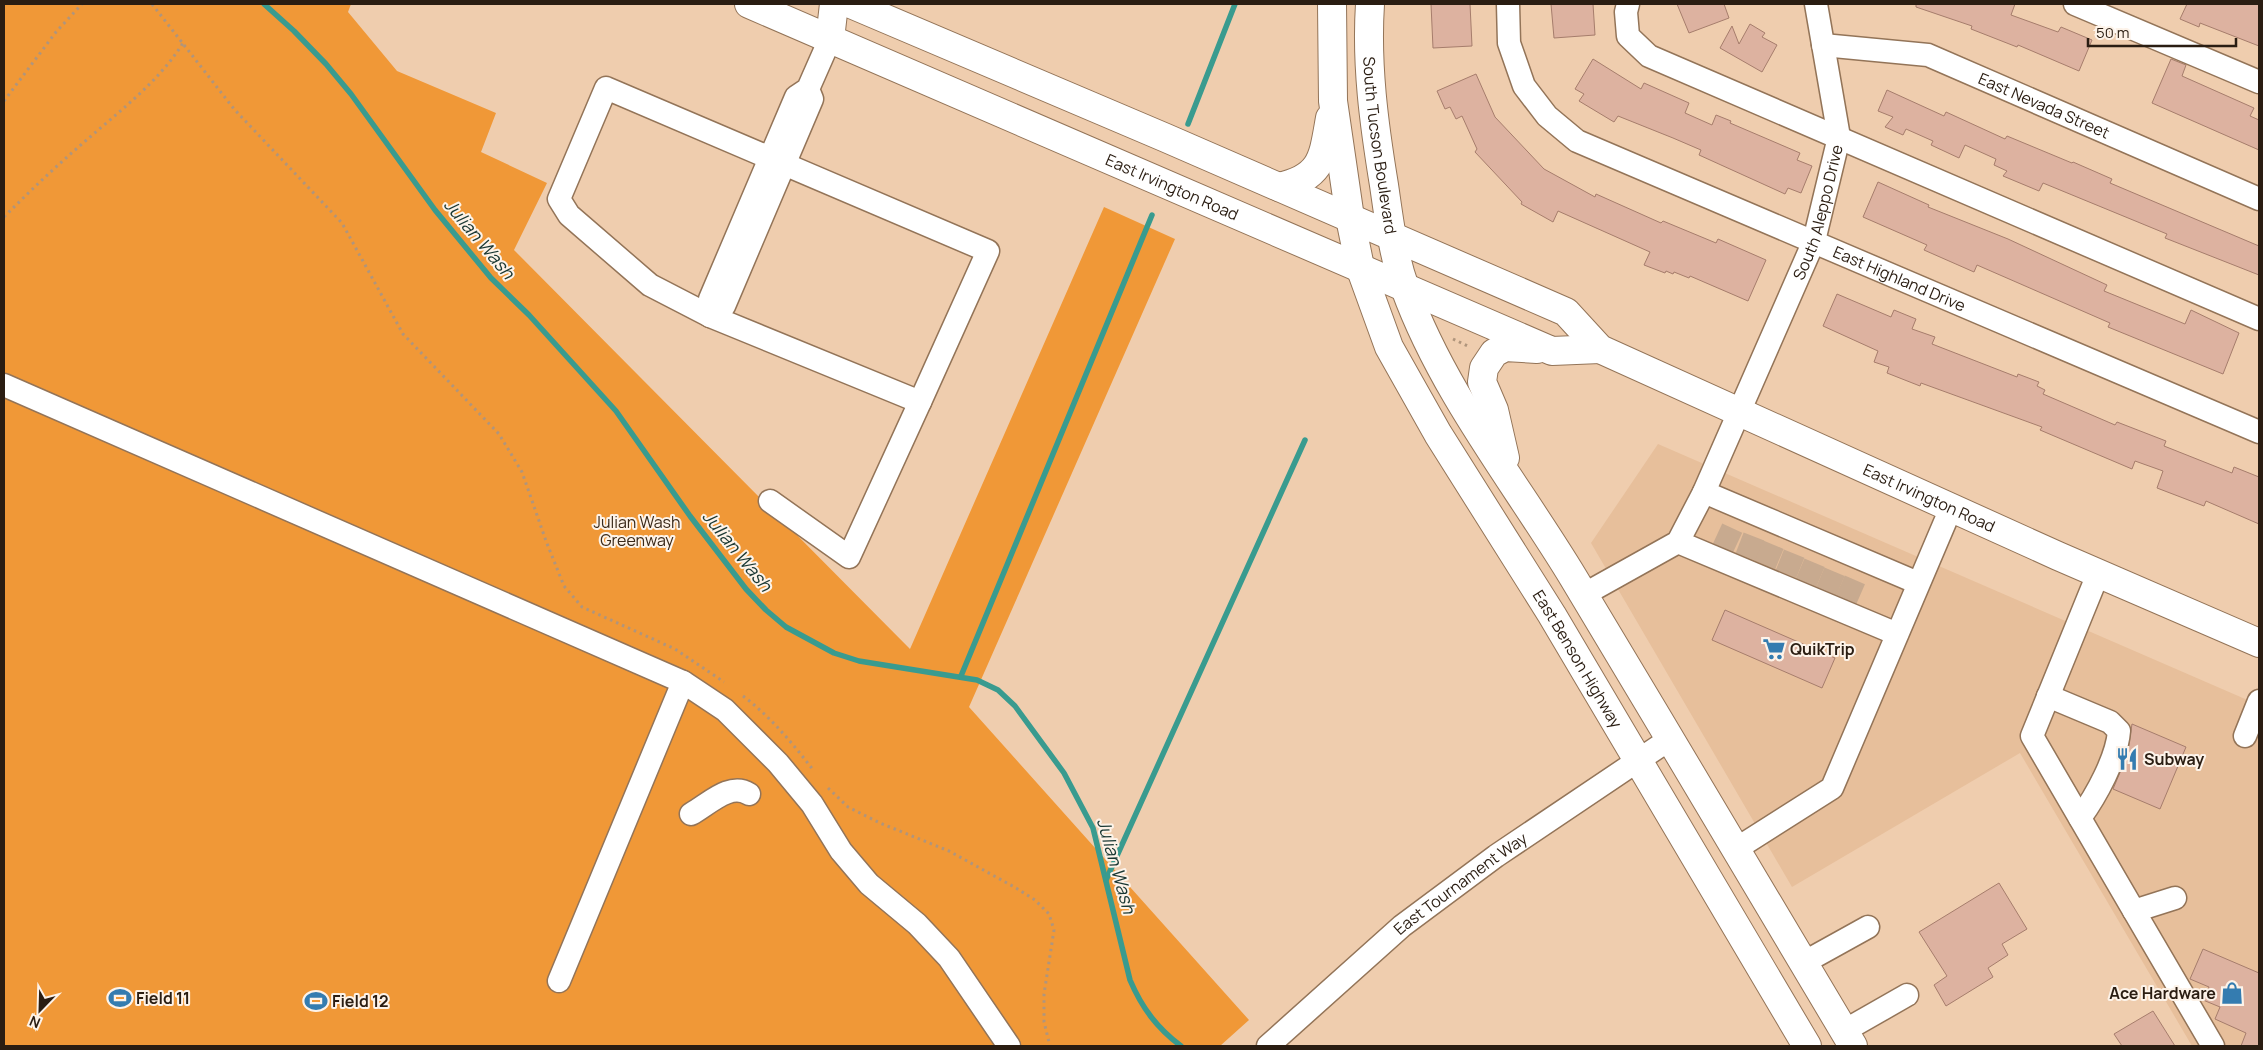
<svg xmlns="http://www.w3.org/2000/svg" width="2263" height="1050" font-family="Manrope,sans-serif">
  <rect width="100%" height="100%" fill="#efcdae"/>
  <path fill="#e7bf9b" d="M1658 444 2259 705V1046H2192L2020 753 1792 887 1591 543Z"/>
  <path fill="#f09837" d="M4 4H351L348 12 397 71 496 113 481 152 547 183 514 250 910 649 1104 207 1175 239 969 707 1249 1020 1220 1046H4Z"/>
  <g fill="none" stroke-linecap="round" stroke-linejoin="round">
    <g stroke="#399b8f" stroke-width="5.5">
      <path d="M264 4 294 31 326 64 351 94 435 210 491 278 529 315 616 411 690 516 746 589 766 610 786 627 834 653 859 661 977 680 998 690 1015 706 1064 773 1093 828 1130 980C1142 1008 1157 1028 1181 1046"/>
      <path d="M1188 124 1235 4"/>
      <path d="M961 676 1152 215"/>
      <path d="M1106 880 1305 440"/>
    </g>
  </g>
  <g fill="#ddb2a0" stroke="#a67d6c">
    <path d="M1431 4H1470L1472 46 1433 48Z"/>
    <path d="M1551 4H1593L1595 35 1554 38Z"/>
    <path d="M1677 4H1724L1729 18 1689 33Z"/>
    <path d="M1916 4H2015L2011 15 2058 32 2061 27 2092 40 2079 71 2018 45 2017 47 1971 29 1972 26 1916 7Z"/>
    <path d="M2187 4H2259V46L2200 23 2199 27 2180 19Z"/>
    <path d="M1750 24 1765 33 1762 37 1777 45 1762 72 1720 48 1732 26 1739 44Z"/>
    <path d="M1593 59 1641 89 1644 83 1689 103 1685 113 1712 125 1716 115 1731 121 1730 123 1800 153 1797 160 1812 166 1801 193 1788 188 1785 194 1699 155 1701 150 1673 138 1618 116 1614 122 1579 101 1584 94 1575 89Z"/>
    <path d="M2171 59 2186 65 2182 76 2254 108 2250 116 2259 120V150L2152 103Z"/>
    <path d="M1476 74 1495 117 1544 169 1595 197 1596 194 1661 223 1663 221 1716 243 1718 239 1766 260 1748 301 1690 276 1689 278 1674 272 1673 274 1666 271 1665 273 1644 265 1650 252 1558 211 1553 222 1521 204 1522 202 1475 152 1477 149 1462 116 1456 119 1450 107 1445 109 1437 91Z"/>
    <path d="M1887 90 1944 116 1946 112 2005 139 2007 136 2072 163 2073 162 2112 179 2110 183 2259 246V275L2165 238 2167 234 2043 183 2039 191 2003 176 2007 171 1994 165 1996 159 1965 145 1959 158 1931 145 1933 141 1906 129 1903 135 1885 127 1893 117 1878 111Z"/>
    <path d="M1878 182 1929 205 1928 207 2008 239 2107 285 2104 291 2185 324 2191 310 2239 333 2223 374 2108 327 2110 323 1977 265 1974 272 1924 250 1927 245 1863 217Z"/>
    <path d="M1837 294 1891 317 1894 310 1916 319 1912 329 1935 337 1932 344 2017 377 2018 374 2039 382 2037 386 2045 390 2043 394 2115 425 2117 422 2166 441 2164 446 2232 473 2234 467 2259 477V524L2206 501 2204 506 2157 488 2163 471 2135 461 2132 469 2040 430 2042 427 1921 383 1920 386 1887 373 1889 367 1874 362 1878 351 1823 326Z"/>
    <path d="M1725 610 1835 658 1822 688 1712 640Z"/>
    <path d="M2132 724 2186 747 2160 809 2113 789 2127 756Z"/>
    <path d="M1999 883 2027 929 2002 944 2008 955 1988 968 1993 977 1946 1006 1934 985 1947 976 1919 932Z"/>
    <path d="M2203 949 2259 973V1046H2241L2246 1033 2215 1019 2220 1007 2203 1000 2209 987 2190 979Z"/>
    <path d="M2153 1011 2175 1046H2122L2114 1034Z"/>
  </g>
  <g fill="none" stroke-linecap="round" stroke-linejoin="round">
    <g stroke="#c8aa8f" stroke-width="22" stroke-dasharray="22 11" stroke-linecap="butt">
      <path d="M1723 548 1735 522"/>
      <path d="M1746 557 1756 531"/>
      <path d="M1765 565 1775 541"/>
      <path d="M1786 574 1796 549"/>
      <path d="M1806 583 1817 557"/>
      <path d="M1826 592 1837 566"/>
      <path d="M1846 600 1857 575"/>
    </g>
    <defs>
      <g id="minor">
        <path id="s1" d="M1508 4 1509 43 1524 86 1547 116 1577 141 2259 432"/>
        <path d="M1628 4 1626 12 1628 36 1649 56 2259 319"/>
        <path d="M2075 4 2259 82"/>
        <path id="s2" d="M1823 45 1928 55 2259 199"/>
        <path d="M606 88 988 251 920 402 710 316 650 285 569 215 559 199Z"/>
        <path d="M808 89 812 99 724 306 710 316V299L796 97 808 89 830 39"/>
        <path d="M4 385 683 682 725 710 778 763 812 804 841 851 869 884 917 924 949 958 1009 1046"/>
        <path d="M1704 492 1918 583"/>
        <path d="M770 501 849 557 920 402"/>
        <path d="M1678 542 1897 634"/>
        <path d="M2098 574 2032 736 2134 911 2175 898"/>
        <path id="s3" d="M1583 595 1678 542 1704 492 1814 241 1839 137 1816 4"/>
        <path d="M2048 696 2110 722 2119 731C2117 758 2096 796 2080 818"/>
        <path d="M2245 736 2259 701"/>
        <path d="M691 814C709 804 730 782 749 794"/>
        <path d="M1736 849 1832 788 1951 508"/>
        <path d="M2134 911 2213 1046"/>
        <path d="M1803 963 1868 927"/>
        <path d="M559 981 683 682"/>
        <path d="M1844 1031 1907 995"/>
        <path id="s4" d="M1268 1046 1402 926 1496 856 1670 739"/>
      </g>
      <g id="major">
        <path id="s5" d="M749 4 1552 351 1600 349"/>
        <path id="s6" d="M851 4 1166 138 1566 312 1600 349 2058 556 2259 643"/>
        <path id="s7" d="M1332 4 1333 101 1350 218 1360 267 1389 347 1438 434 1552 615 1807 1046"/>
        <path id="s8" d="M1370 4C1366 65 1374 124 1384 185 1389 219 1393 255 1405 288 1443 393 1516 483 1573 577 1667 733 1760 890 1853 1046"/>
        <path d="M830 39 834 4"/>
        <path d="M1279 187C1323 177 1323 157 1330 118"/>
        <path d="M1505 458 1494 410 1482 382 1484 368 1494 353 1505 347 1537 349"/>
      </g>
    </defs>
    <use href="#minor" stroke="#937458" stroke-width="25"/>
    <use href="#major" stroke="#937458" stroke-width="30"/>
    <g stroke="#b0957c" stroke-width="3" stroke-dasharray="2.5 4" stroke-linecap="butt">
      <path d="M152 4 234 109 342 223 403 334 499 434 522 472 546 541 564 586 582 607 675 649 724 682"/>
      <path d="M4 101 56 32 82 4"/>
      <path d="M4 217C29 192 55 167 82 144 117 113 158 83 183 43"/>
      <path d="M1453 339 1470 347"/>
      <path d="M743 696C771 717 793 744 814 771"/>
      <path d="M828 788 848 807 880 823 949 851 1016 888 1035 900 1049 914 1054 930 1044 994V1022L1050 1046"/>
    </g>
    <use href="#minor" stroke="#fff" stroke-width="22"/>
    <use href="#major" stroke="#fff" stroke-width="28"/>
  </g>
  <defs>
    <symbol id="supermarket-bare" viewBox="-9 -9 18 18"><path d="M-6-5.5h2.5l.6 2H6L4.5 2H-2.5L-4.4-4H-6ZM-1.5 3.2a1.3 1.3 0 1 0 .1 0ZM3 3.2a1.3 1.3 0 1 0 .1 0Z" fill="#347cb0" stroke="#fdf3e9" stroke-width="2.5" paint-order="stroke"/></symbol>
    <symbol id="restaurant-bare" viewBox="-9 -9 18 18"><path d="M-5-6h1v4h1v-4h1v4h1v-4h1v5L-1.5 .5V6h-2V.5L-5-1ZM5-6V6H3V1.5H1.5Q1.5-4 5-6Z" fill="#347cb0" stroke="#fdf3e9" stroke-width="2.5" paint-order="stroke"/></symbol>
    <symbol id="shop-bare" viewBox="-9 -9 18 18"><path d="M-5-2.5h2.3a2.7 3.5 0 0 1 5.4 0H5L5.5 6h-11ZM-1.5-2.5h3a1.5 2.3 0 0 0-3 0Z" fill="#347cb0" stroke="#fdf3e9" stroke-width="2.5" paint-order="stroke"/></symbol>
    <symbol id="stadium-bare" viewBox="-9 -9 18 18"><path d="M0-5a6.5 5 0 1 0 0 10a6.5 5 0 1 0 0-10ZM-3.5-1.8h7v3.6h-7Z" fill="#347cb0" stroke="#fdf3e9" stroke-width="2.5" paint-order="stroke"/></symbol>
  </defs>
  <g fill-rule="evenodd">
    <use href="#supermarket-bare" x="1758" y="633" width="32" height="32"/>
    <use href="#restaurant-bare" x="2111" y="743" width="32" height="32"/>
    <use href="#shop-bare" x="2216" y="977" width="32" height="32"/>
    <use href="#stadium-bare" x="104" y="982" width="32" height="32"/>
    <use href="#stadium-bare" x="300" y="985" width="32" height="32"/>
  </g>
  <g text-anchor="middle" stroke-width="4" stroke-linejoin="round" paint-order="stroke">
    <g font-size="16" fill="#2a1d12" stroke="#fdf3e9">
      <text dy="6" stroke="none"><textPath href="#s2" startOffset="232">East Nevada Street</textPath></text>
      <text dy="6" stroke="none"><textPath href="#s8" startOffset="142">South Tucson Boulevard</textPath></text>
      <text dy="6" stroke="none"><textPath href="#s5" startOffset="461">East Irvington Road</textPath></text>
      <text dy="6" stroke="none"><textPath href="#s3" startOffset="468">South Aleppo Drive</textPath></text>
      <text dy="6" stroke="none"><textPath href="#s1" startOffset="512">East Highland Drive</textPath></text>
      <text dy="6" stroke="none"><textPath href="#s6" startOffset="1190">East Irvington Road</textPath></text>
      <text dy="6" stroke="none"><textPath href="#s7" startOffset="715">East Benson Highway</textPath></text>
      <text dy="6" stroke="none"><textPath href="#s4" startOffset="252">East Tournament Way</textPath></text>
    </g>
    <g font-size="16" fill="#3a2919" stroke="#fdf3e9">
      <text x="637" y="528">Julian Wash<tspan x="637" dy="18">Greenway</tspan></text>
    </g>
    <g font-size="16" font-weight="bold" fill="#2a1d12" stroke="#fdf3e9" text-anchor="start">
      <text x="1790" y="655">QuikTrip</text>
      <text x="2144" y="765">Subway</text>
      <text x="2216" y="999" text-anchor="end">Ace Hardware</text>
      <text x="136" y="1004">Field 11</text>
      <text x="332" y="1007">Field 12</text>
    </g>
    <g font-size="18" font-style="italic" fill="#193732" stroke="#fdf3e9">
      <text transform="translate(479 239) rotate(50)" y="6">Julian Wash</text>
      <text transform="translate(737 551) rotate(51)" y="6">Julian Wash</text>
      <text transform="translate(1116 866) rotate(74)" y="6">Julian Wash</text>
    </g>
  </g>
  <rect width="2263" height="1050" fill="none" stroke="#2a1d12" stroke-width="10"/>
  <g transform="translate(40 1010) rotate(203)" stroke="#fdf3e9" stroke-width="4" paint-order="stroke">
  <path d="M0-4L9 19L0 12L-9 19Z" fill="#2a1d12"/>
  <text y="-8" font-size="14" font-weight="bold" text-anchor="middle" fill="#2a1d12">N</text>
  </g>
  <path d="M2088 38v8h148v-8" fill="none" stroke="#2a1d12" stroke-width="2.5"/>
  <text x="2096" y="38" font-size="15" fill="#2a1d12" stroke="#fdf3e9" stroke-width="4" paint-order="stroke">50 m</text>
</svg>
